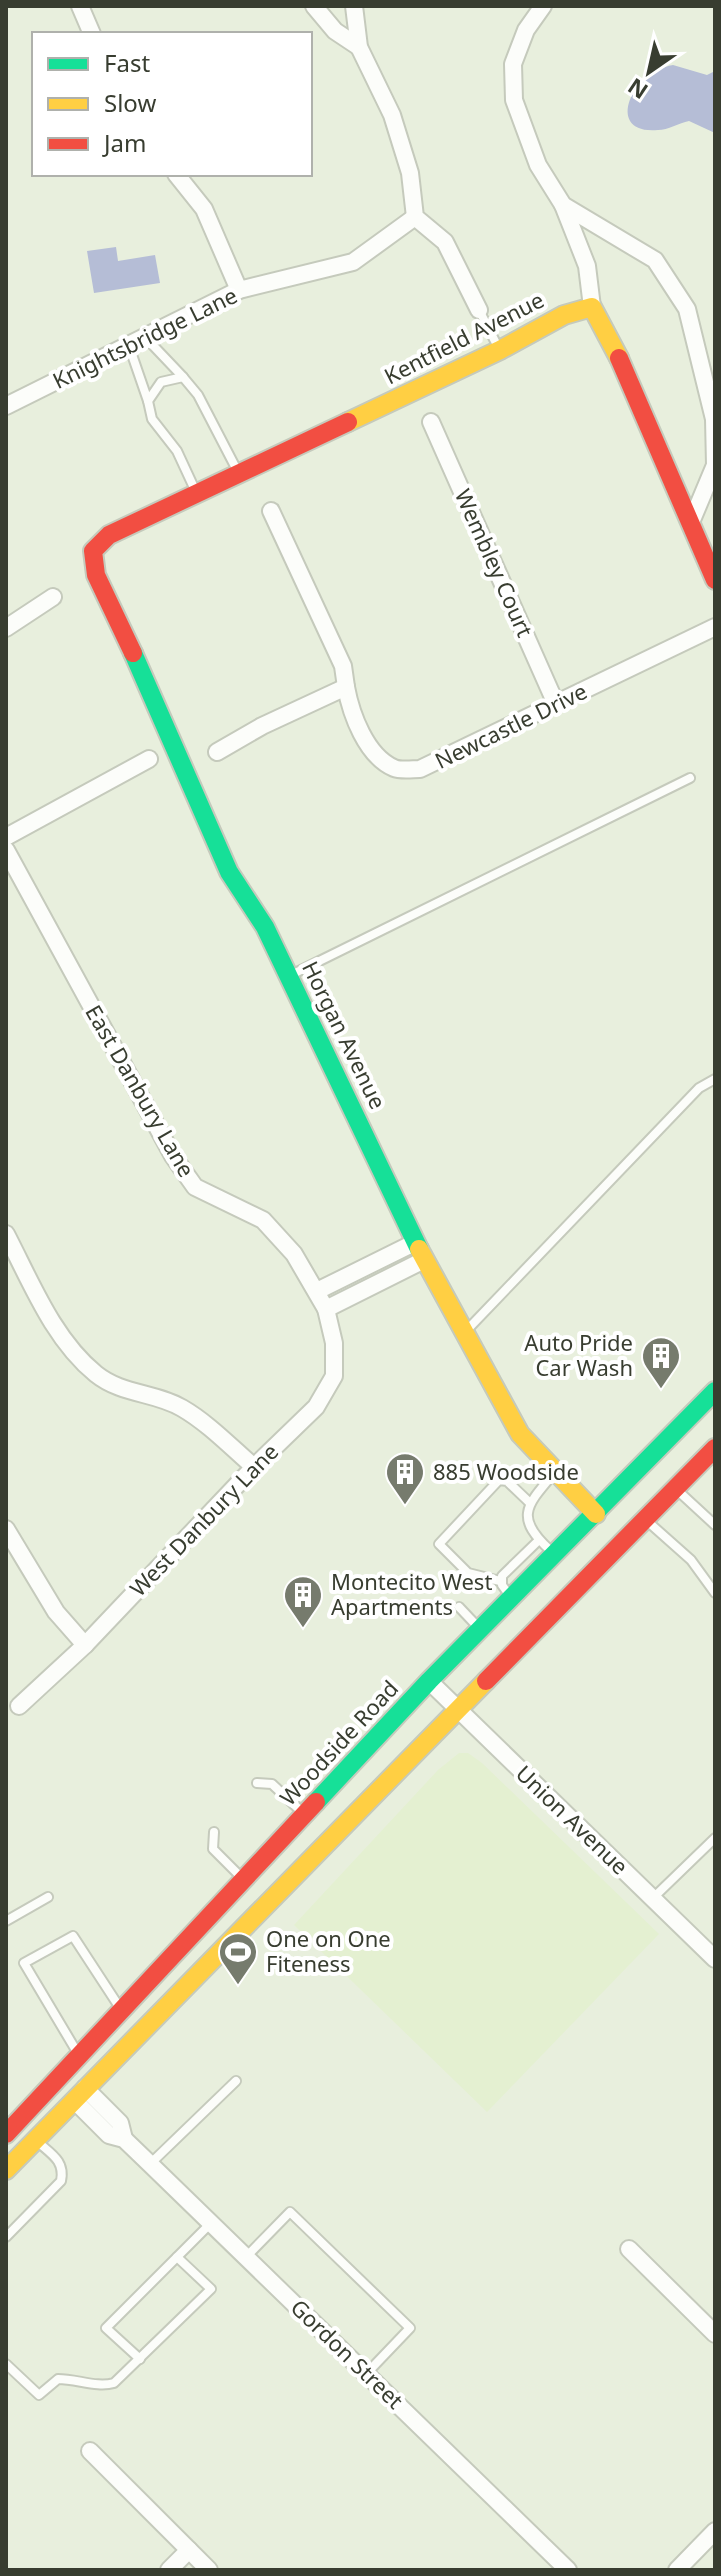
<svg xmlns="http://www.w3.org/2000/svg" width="721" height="2576" font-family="'Noto Sans',sans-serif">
  <rect width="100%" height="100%" fill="#e8efdd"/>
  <path fill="#e4f0d1" d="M459 1753H468L482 1763 659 1934 487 2112 294 1925 438 1770Z"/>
  <g fill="#b5bdd6">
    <path d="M673 65 707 75 715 71V133L689 121C679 123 668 130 658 130 605 135 629 73 673 65Z"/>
    <path d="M116 247 118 261 155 255 160 283 94 293 87 251Z"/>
  </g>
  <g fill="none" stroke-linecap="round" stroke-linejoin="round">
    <defs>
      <g id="lane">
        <path d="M479 310 499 349"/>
        <path d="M145 337 183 377"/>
        <path d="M129 346 148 401"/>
        <path d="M196 492 177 451 152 419 148 401 161 382 183 377 198 395 239 474"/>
        <path d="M289 976 690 778"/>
        <path d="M466 1331 699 1088 715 1079"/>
        <path d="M676 1489 715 1525"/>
        <path d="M646 1520 691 1560 715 1593"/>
        <path d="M551 1551C513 1517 527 1505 555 1472"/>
        <path d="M500 1581 468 1573 439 1544 499 1480 507 1481 529 1502"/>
        <path d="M510 1596 502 1585V1576L539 1540"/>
        <path d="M459 1607 477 1626"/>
        <path d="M257 1783 272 1784 302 1812"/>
        <path d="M214 1832 213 1849 243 1879"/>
        <path d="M653 1898 715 1838"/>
        <path d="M6 1921 48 1897"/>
        <path d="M77 2052 24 1963 73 1936 120 2008"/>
        <path d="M150 2164 236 2081"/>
        <path d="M6 2237 61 2181C65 2162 53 2155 39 2143"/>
        <path d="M247 2256 290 2212 410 2328 367 2373"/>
        <path d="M140 2359 106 2328 211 2223"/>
        <path d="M6 2364 39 2395 58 2379C77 2379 97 2388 114 2383L211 2289 177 2257"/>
      </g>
      <g id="street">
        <path d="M80 6 92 34"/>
        <path d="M314 6 335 31 359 47"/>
        <path d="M354 6 359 47 392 115 410 173 415 217 445 242 479 310"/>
        <path d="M543 6 526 30 513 64 514 100 538 165 563 205 655 260 687 309 714 419 715 465 692 520"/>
        <path d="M176 174 204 209 239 290"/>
        <path d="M563 205 587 266 592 307"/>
        <path d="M6 406 239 290 353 262 415 217"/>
        <path d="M431 422 556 704"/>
        <path d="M271 511 343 666 346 687"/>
        <path d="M6 628 53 597"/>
        <path d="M217 752 262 726 346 687C351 714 366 756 394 768 401 771 413 769 420 769L715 627"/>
        <path d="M6 837 149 759"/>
        <path d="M6 850 173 1156 195 1187 263 1220 294 1254 326 1309 334 1343V1376L316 1407 254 1467 85 1645 19 1706"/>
        <path d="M6 1234C31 1282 53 1339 96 1374 122 1395 155 1392 182 1408 208 1423 231 1447 254 1467"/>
        <path d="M317 1291 416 1242"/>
        <path d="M326 1309 424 1260"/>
        <path d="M6 1529 56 1612 85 1645"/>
        <path d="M429 1681 715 1959"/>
        <path d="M85 2088 120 2123 124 2139"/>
        <path d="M74 2100 109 2135 124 2139 150 2164 568 2570"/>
        <path d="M629 2249 715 2334"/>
        <path d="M90 2451 209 2570"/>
        <path d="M169 2570 189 2550"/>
        <path d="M677 2570 715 2531"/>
      </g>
      <g id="fast">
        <path d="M133 653 229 872 265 927 419 1249"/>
        <path d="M316 1802 429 1681 715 1391"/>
      </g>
      <g id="slow">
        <path d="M348 422 500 350 564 315 592 307 619 358"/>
        <path d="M419 1249 520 1434 596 1514"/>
        <path d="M6 2170 486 1681"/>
      </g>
      <g id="jam">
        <path d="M619 358 715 580"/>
        <path d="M133 653 96 575 93 551 109 535 348 422"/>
        <path d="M486 1681 715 1448"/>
        <path d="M6 2134 316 1802"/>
      </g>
    </defs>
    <use href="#lane" stroke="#c5cabc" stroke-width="12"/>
    <use href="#street" stroke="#c5cabc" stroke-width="20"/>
    <use href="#fast" stroke="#c5cabc" stroke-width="22"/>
    <use href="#slow" stroke="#c5cabc" stroke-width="22"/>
    <use href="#jam" stroke="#c5cabc" stroke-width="22"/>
    <use href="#lane" stroke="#fcfdfa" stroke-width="8"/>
    <use href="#street" stroke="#fcfdfa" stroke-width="16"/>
    <use href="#fast" stroke="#16e098" stroke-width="18"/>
    <use href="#slow" stroke="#ffcf43" stroke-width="18"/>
    <use href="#jam" stroke="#f24e42" stroke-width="18"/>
  </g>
  <defs>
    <symbol id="building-pin" viewBox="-11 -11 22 30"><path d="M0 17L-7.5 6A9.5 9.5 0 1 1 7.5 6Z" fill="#767b6d" stroke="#fff"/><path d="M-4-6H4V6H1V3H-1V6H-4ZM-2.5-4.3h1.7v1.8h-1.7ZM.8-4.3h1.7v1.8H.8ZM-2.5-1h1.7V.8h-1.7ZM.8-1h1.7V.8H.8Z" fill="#fff"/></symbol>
    <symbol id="stadium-pin" viewBox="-11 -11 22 30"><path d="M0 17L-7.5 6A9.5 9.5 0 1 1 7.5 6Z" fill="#767b6d" stroke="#fff"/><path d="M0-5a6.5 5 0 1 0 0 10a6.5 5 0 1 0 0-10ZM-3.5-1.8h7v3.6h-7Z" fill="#fff"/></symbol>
  </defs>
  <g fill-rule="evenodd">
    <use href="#building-pin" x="639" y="1334" width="44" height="60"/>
    <use href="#building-pin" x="383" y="1450" width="44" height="60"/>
    <use href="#building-pin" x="281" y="1573" width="44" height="60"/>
    <use href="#stadium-pin" x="216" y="1930" width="44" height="60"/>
  </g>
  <g text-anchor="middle" stroke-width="8" stroke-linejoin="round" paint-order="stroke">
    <g font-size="22" fill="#383d30" stroke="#fff">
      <text transform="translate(145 338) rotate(-26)" y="8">Knightsbridge Lane</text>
      <text transform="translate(464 338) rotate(-27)" y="8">Kentfield Avenue</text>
      <text transform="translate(494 563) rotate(66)" y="8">Wembley Court</text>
      <text transform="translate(511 726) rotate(-26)" y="8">Newcastle Drive</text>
      <text transform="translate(344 1035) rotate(64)" y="8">Horgan Avenue</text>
      <text transform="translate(140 1091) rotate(60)" y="8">East Danbury Lane</text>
      <text transform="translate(204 1520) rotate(-46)" y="8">West Danbury Lane</text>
      <text transform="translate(339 1743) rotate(-47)" y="8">Woodside Road</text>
      <text transform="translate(572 1820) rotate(44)" y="8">Union Avenue</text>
      <text transform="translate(347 2354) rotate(44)" y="8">Gordon Street</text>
    </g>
    <g font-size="22" fill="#383d30" stroke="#fff" text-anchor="start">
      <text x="633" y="1351" text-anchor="end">Auto Pride<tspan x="633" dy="25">Car Wash</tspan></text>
      <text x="433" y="1480">885 Woodside</text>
      <text x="331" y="1590">Montecito West<tspan x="331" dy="25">Apartments</tspan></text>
      <text x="266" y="1947">One on One<tspan x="266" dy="25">Fiteness</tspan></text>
    </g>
  </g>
  <rect width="721" height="2576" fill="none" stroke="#383d30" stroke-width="16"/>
  <rect x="32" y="32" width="280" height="144" fill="#ffffff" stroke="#afb1ac" stroke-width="2"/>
  <rect x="48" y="58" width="40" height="12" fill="#16e098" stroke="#afb1ac" stroke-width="2"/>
  <text x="104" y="72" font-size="24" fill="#383d30">Fast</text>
  <rect x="48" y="98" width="40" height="12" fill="#ffcf43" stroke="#afb1ac" stroke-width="2"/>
  <text x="104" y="112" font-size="24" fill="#383d30">Slow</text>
  <rect x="48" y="138" width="40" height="12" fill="#f24e42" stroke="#afb1ac" stroke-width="2"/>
  <text x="104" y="152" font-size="24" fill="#383d30">Jam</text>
  <g transform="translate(649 72) rotate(214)" stroke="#ffffff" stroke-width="6" paint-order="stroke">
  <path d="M0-6L14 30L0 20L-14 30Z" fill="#383d30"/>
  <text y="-12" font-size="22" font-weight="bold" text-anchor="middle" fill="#383d30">N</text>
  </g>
</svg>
